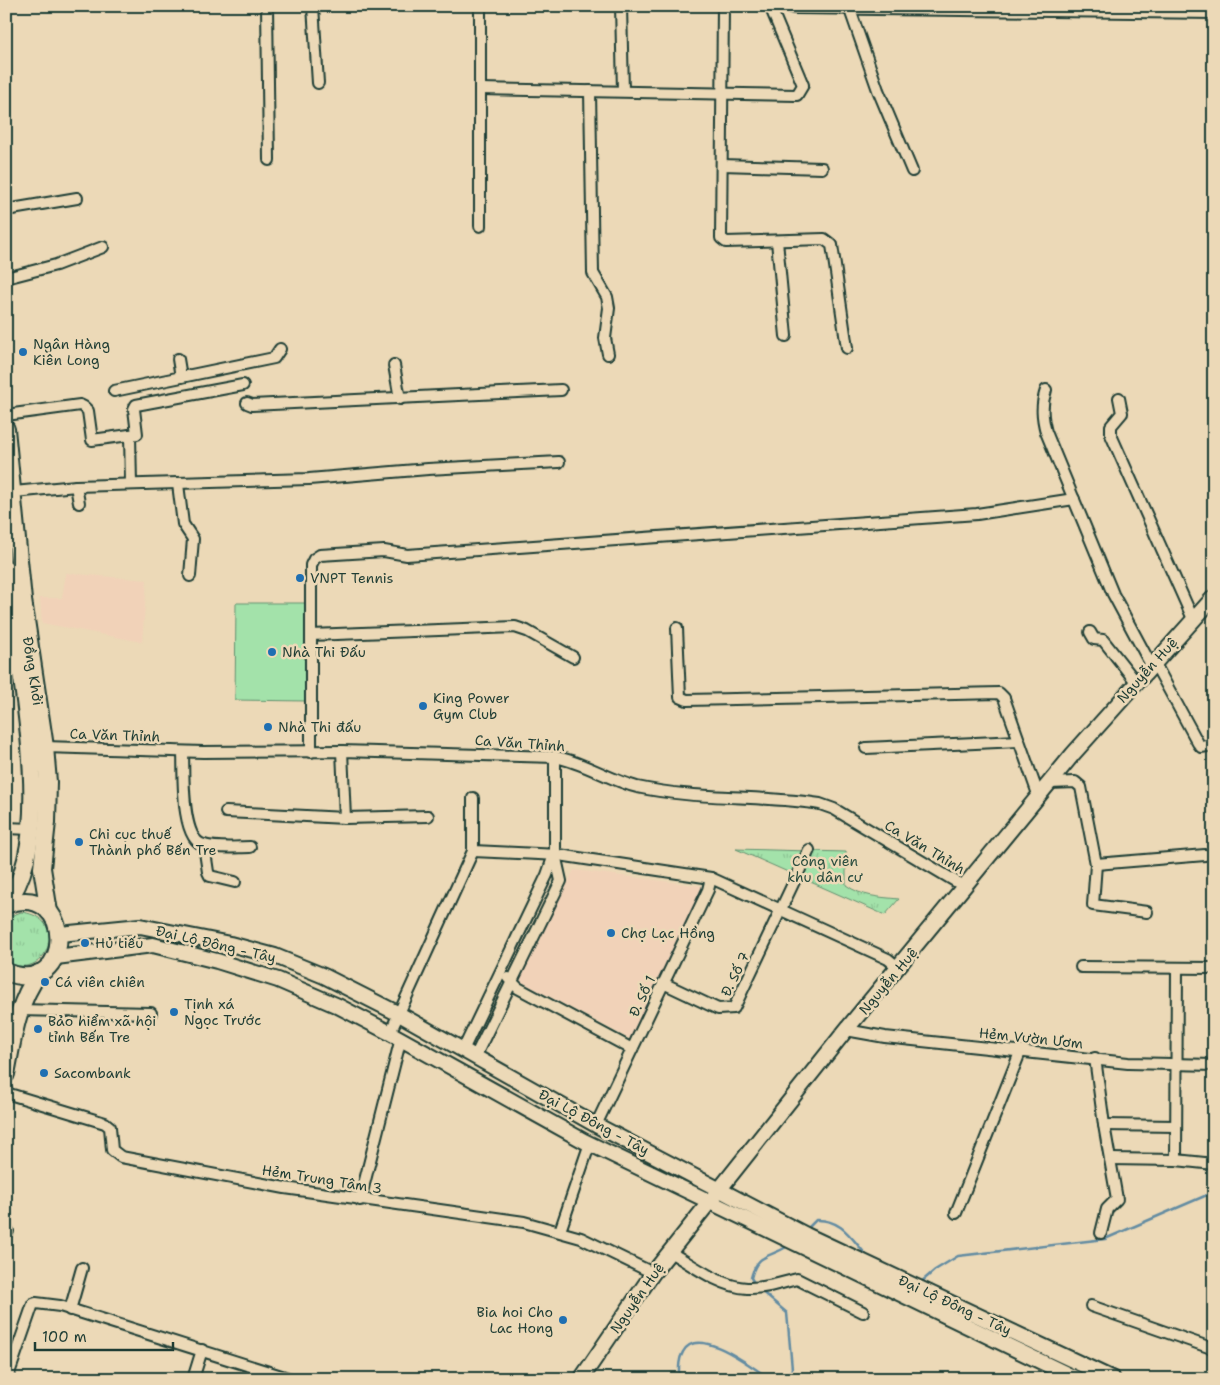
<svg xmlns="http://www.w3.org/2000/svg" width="1220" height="1385" font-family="'Shantell Sans',sans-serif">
  <defs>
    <pattern id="grass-tufts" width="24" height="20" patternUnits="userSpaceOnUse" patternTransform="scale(1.25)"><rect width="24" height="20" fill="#a3e2aa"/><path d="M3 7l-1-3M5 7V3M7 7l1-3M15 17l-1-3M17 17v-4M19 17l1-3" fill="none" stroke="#8cc393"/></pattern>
  </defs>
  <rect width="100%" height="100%" fill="#ecd9b7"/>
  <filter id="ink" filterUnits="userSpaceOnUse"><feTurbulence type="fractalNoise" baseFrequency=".02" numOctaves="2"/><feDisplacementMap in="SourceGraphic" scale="10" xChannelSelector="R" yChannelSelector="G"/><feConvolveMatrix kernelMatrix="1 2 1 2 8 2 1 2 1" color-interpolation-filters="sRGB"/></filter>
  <g filter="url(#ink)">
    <g fill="#f1d2b8">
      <path d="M66 573 147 580 142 642 42 623 40 598H62Z"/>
      <path d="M574 870 703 886 630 1039 518 980Z"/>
    </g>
    <g fill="url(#grass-tufts)" stroke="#61906f">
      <path d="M736 849 846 852V885C862 897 880 897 899 899L885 915Z"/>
      <path d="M21 912C74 918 43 987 6 960V918Z"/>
    </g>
    <path fill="#a3e2aa" stroke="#61906f" d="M236 603H308L307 701 235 700Z"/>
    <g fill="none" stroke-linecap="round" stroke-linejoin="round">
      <g stroke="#638ca2" stroke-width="2.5">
        <path d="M807 1229 816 1220C843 1219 852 1240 869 1258"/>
        <path d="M920 1283 935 1270 958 1256 1105 1239 1214 1192"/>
        <path d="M755 1284 751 1278C757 1253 769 1258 788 1246"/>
        <path d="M760 1290 787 1313 792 1369 787 1379"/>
        <path d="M679 1379C679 1370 678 1360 683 1352 698 1324 753 1368 770 1379"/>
      </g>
      <defs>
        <g id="street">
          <path d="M267 6 269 160"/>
          <path d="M313 6 318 83"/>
          <path d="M480 6V226"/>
          <path d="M621 6 623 91"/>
          <path d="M723 6 721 238 726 242 824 239 832 245 847 348"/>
          <path d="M849 7 878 90 912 171"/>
          <path d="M480 89 797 95 803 85 770 6"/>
          <path d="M590 91 593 273 607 297 609 308 605 338 608 354"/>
          <path d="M722 165 822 168"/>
          <path d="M6 210 77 198"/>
          <path d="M777 241 786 336"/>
          <path d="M6 278 56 265 103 247"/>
          <path d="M178 359 181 377"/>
          <path d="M394 365 400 399"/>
          <path d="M1046 390C1041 405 1042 417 1046 432L1113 594 1151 665"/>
          <path d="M114 391 274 358 280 349"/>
          <path d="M1119 398 1122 413 1111 426V435L1193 619"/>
          <path d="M247 403 252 405 561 390"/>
          <path d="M6 415 80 405 84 407 88 411 92 440 137 434 134 409 136 405 243 385"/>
          <path d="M130 435 131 484"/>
          <path d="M178 484 183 524 193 539 190 576"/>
          <path d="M76 486 79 503"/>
          <path d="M14 492 76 486 309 479 428 469 559 462"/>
          <path d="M677 628 680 697 687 700 999 693 1004 698 1039 797"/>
          <path d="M1090 632 1094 639 1103 640 1107 645 1136 682"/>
          <path d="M311 635 515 627 527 631 573 657"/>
          <path d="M1154 662 1198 743 1201 747 1214 745"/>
          <path d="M45 747 203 752 342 751 555 757C584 762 609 780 637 787 698 800 760 795 820 804L834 809 965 887"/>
          <path d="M866 748 1019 741"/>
          <path d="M342 751 345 818"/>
          <path d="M183 752C184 771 180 840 204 845 218 849 236 847 250 847"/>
          <path d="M311 752V565L314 559 320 555 384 551 407 555 977 514 1074 499"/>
          <path d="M1050 783 1075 782 1081 787 1096 864 1205 855"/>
          <path d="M226 812 345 818 428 816"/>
          <path d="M6 828 31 829"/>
          <path d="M204 845 208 872 210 876 235 882"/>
          <path d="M473 851 559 855 711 878 888 959 899 968"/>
          <path d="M1096 864 1093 905 1147 912"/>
          <path d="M1081 967 1214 968"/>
          <path d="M508 978 518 988 632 1049"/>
          <path d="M663 983 718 1009 734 1008 809 850"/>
          <path d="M19 1010 151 1013"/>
          <path d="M846 1030 885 1037 1128 1063 1214 1065"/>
          <path d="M390 1033 473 851V798"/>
          <path d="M463 1050 547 875 554 855"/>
          <path d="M475 1057 561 881 555 854V757"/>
          <path d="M1095 1058 1104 1125 1117 1199 1107 1209 1101 1233"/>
          <path d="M6 1093 105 1123 110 1127 112 1150 121 1157 285 1188 524 1222 581 1238 653 1273"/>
          <path d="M596 1125 708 890 711 878"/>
          <path d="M1104 1125 1176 1126"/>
          <path d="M1110 1159 1176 1160 1214 1164"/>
          <path d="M1176 1160 1177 968"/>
          <path d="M360 1200 401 1038"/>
          <path d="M956 1213 1021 1050"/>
          <path d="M6 1231H8"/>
          <path d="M560 1231 590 1143"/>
          <path d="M670 1252C692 1265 721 1287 747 1288 764 1289 781 1283 797 1279L863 1312"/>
          <path d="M1091 1306 1214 1349"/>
          <path d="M70 1310 82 1268"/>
          <path d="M7 1379 33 1304 36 1303 60 1306 291 1379"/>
          <path d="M193 1379 202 1350"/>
        </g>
        <g id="secondary">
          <path d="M793 6 1214 11"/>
          <path d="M60 934 140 926 230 944 275 956 324 976 399 1014 596 1125 806 1235 1113 1379"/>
          <path d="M56 957 153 945 217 961 278 980 338 1006 390 1033 584 1141 1077 1379"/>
          <path d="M581 1379 653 1273 846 1030 1073 754 1214 597"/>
        </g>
        <g id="primary">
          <path d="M6 429 23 600 45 747 48 782 47 822 42 868 49 912"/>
          <path d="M6 569C14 651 61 837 6 903"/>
          <path d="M6 905C76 878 76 1000 6 972"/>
          <path d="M6 1074C13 1038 17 1003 39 973"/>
        </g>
      </defs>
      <use href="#street" stroke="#1f3d34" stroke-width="14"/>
      <use href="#secondary" stroke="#1f3d34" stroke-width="18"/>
      <use href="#primary" stroke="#1f3d34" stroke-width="20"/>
      <use href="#street" stroke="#ecd9b7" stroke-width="10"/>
      <use href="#secondary" stroke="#ecd9b7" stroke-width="14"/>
      <use href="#primary" stroke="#ecd9b7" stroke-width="16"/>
    </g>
  </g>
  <g fill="#1f6fb2" stroke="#ecd9b7" stroke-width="2">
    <circle cx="23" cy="352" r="5"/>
    <circle cx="300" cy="578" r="5"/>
    <circle cx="272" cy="652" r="5"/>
    <circle cx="423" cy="706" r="5"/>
    <circle cx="268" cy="727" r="5"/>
    <circle cx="79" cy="842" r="5"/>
    <circle cx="611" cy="933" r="5"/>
    <circle cx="85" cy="943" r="5"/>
    <circle cx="45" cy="982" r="5"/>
    <circle cx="174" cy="1012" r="5"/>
    <circle cx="38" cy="1029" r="5"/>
    <circle cx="44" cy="1073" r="5"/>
    <circle cx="563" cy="1320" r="5"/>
  </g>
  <g text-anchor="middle" stroke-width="5" stroke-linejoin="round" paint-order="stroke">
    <g font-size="14" fill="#1f3d34" stroke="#ecd9b7" text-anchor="start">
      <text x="33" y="349">Ngân Hàng<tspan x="33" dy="16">Kiên Long</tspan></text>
      <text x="310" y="583">VNPT Tennis</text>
      <text x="282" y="657">Nhà Thi Đấu</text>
      <text x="433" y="703">King Power<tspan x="433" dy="16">Gym Club</tspan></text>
      <text x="278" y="732">Nhà Thi đấu</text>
      <text x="89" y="839">Chi cục thuế<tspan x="89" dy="16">Thành phố Bến Tre</tspan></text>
      <text x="621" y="938">Chợ Lạc Hồng</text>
      <text x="95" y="948">Hủ tiếu</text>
      <text x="55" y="987">Cá viên chiên</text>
      <text x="184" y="1009">Tịnh xá<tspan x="184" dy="16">Ngọc Trước</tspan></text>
      <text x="48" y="1026">Bảo hiểm xã hội<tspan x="48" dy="16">tỉnh Bến Tre</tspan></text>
      <text x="54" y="1078">Sacombank</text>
      <text x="553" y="1317" text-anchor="end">Bia hoi Cho<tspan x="553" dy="16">Lac Hong</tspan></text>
    </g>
    <g font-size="14" fill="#1f3d34" stroke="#ecd9b7">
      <text transform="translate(1147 670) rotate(-48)" y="5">Nguyễn Huệ</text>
      <text transform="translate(33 671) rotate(81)" y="5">Đồng Khởi</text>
      <text transform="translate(115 735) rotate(2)" y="5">Ca Văn Thỉnh</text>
      <text transform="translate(520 743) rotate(4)" y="5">Ca Văn Thỉnh</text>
      <text transform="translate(925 847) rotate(31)" y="5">Ca Văn Thỉnh</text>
      <text transform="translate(216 944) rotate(13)" y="5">Đại Lộ Đông - Tây</text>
      <text transform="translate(735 974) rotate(-64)" y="5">Đ. Số 7</text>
      <text transform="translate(888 981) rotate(-50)" y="5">Nguyễn Huệ</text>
      <text transform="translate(642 996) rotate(-65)" y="5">Đ. Số 1</text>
      <text transform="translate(1031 1038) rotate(6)" y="5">Hẻm Vườn Ươm</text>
      <text transform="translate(594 1122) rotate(28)" y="5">Đại Lộ Đông - Tây</text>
      <text transform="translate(322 1179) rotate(9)" y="5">Hẻm Trung Tâm 3</text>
      <text transform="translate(637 1298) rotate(-55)" y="5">Nguyễn Huệ</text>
      <text transform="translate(955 1305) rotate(25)" y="5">Đại Lộ Đông - Tây</text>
    </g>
    <g font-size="14" fill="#2c4e40" stroke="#ecd9b7">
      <text x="825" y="866">Công viên<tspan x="825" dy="16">khu dân cư</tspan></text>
    </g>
  </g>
  <rect width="1220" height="1385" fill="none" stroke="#ecd9b7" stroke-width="25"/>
  <rect x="12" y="12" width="1195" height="1360" fill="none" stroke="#1f3d34" stroke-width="2" filter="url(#ink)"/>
  <path d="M35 1342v8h138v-8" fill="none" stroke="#1f3d34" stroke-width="2.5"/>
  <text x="42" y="1342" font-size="15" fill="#1f3d34" stroke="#ecd9b7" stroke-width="4" paint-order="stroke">100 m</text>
</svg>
